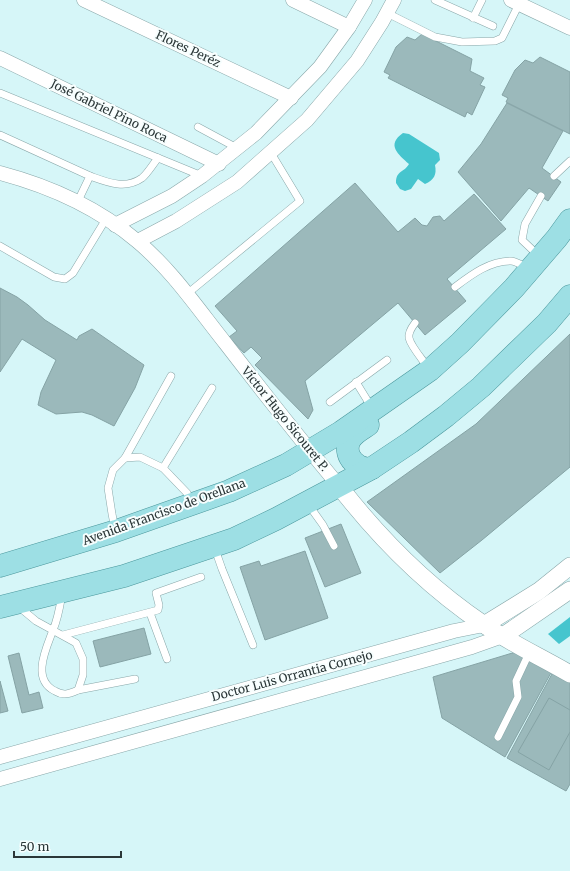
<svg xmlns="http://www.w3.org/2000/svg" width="570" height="871" font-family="Merriweather,serif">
  <rect width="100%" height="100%" fill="#d6f6f8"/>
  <g fill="#46c5ce">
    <path d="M403 133 409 134 439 153 440 160 435 165C437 175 434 180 425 184L418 179 411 189 405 191 400 189 396 183C396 170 404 173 409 164 398 154 386 145 403 133Z"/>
    <path d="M570 617V636L559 644 548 634Z"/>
  </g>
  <g fill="#9bb9bb" stroke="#85a3a5">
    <path d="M422 34 472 59 470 71 484 78 480 85 485 87 472 115 467 112 465 117 388 78 390 75 384 72 396 47 407 37 415 40Z"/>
    <path d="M540 57 570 72V134L506 102 508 98 502 95 515 70 525 60 533 63Z"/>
    <path d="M507 103 563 131 542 168 561 182 548 201 529 188 501 221 458 172 481 144Z"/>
    <path d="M355 183 398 232 415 218 422 225 427 226 433 217 440 216 444 221 474 194 506 229 447 279 466 301 425 335 398 303 305 381 313 410 308 419 255 365 262 358 251 347 244 353 229 337 237 331 215 306Z"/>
    <path d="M0 288 17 297 28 305 45 320 77 340 79 336 92 329 144 365 135 388 114 426 92 415 82 412 56 414 38 405 41 392 56 360 22 339 0 372Z"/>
    <path d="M570 334V467L482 540 440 573 367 502 476 424Z"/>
    <path d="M341 524 361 573 325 587 305 538Z"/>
    <path d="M305 551 328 618 265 640 240 567 259 561 261 566Z"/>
    <path d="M144 628 151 654 100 667 93 641Z"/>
    <path d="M519 651 552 671 505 757 442 718 433 677Z"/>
    <path d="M19 653 29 695 39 692 43 708 22 713 8 656Z"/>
    <path d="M553 672 570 681V784L566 791 507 758Z"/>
    <path d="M0 681 8 711 0 713Z"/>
    <path d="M549 698 570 710V732L549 770 518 752Z"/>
  </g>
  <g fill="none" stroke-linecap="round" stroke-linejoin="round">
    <defs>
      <g id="service">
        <path d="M435 0 493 26"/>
        <path d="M387 13 435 37 446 39 462 42 495 41 502 38 519 4"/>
        <path d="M473 18 482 0"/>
        <path d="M0 93 202 176"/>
        <path d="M198 127 237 148"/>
        <path d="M0 135 90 176 77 203"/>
        <path d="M90 176C107 182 125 190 142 178 148 173 153 164 158 158"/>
        <path d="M554 176 570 161"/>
        <path d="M0 246 54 277 65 279 73 273 106 219"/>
        <path d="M539 256 522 240 525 224 541 196"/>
        <path d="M455 287C471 275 489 261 511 261 516 261 523 266 528 268"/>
        <path d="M187 294 300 201 271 153"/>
        <path d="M415 323C412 327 408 332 409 338 411 347 424 361 429 369"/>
        <path d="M356 382 372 408"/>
        <path d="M330 402 387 360"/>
        <path d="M125 458 171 376"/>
        <path d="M163 468 212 388"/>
        <path d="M308 504 323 525 334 546"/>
        <path d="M115 529 112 514 108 488 113 470 125 458 140 457 163 468 187 493 191 502"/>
        <path d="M215 549 222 569 253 645"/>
        <path d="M18 606 36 621 76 643 83 659V675L78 690C69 694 63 696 55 691 31 679 46 649 53 630 58 619 60 606 62 594"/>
        <path d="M150 613 167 659"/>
        <path d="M63 635 158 610 159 605 156 593 201 577"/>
        <path d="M78 690 135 679"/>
        <path d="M498 737 518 697 516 681 530 651"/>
      </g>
      <g id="minor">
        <path d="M84 0 291 98"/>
        <path d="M293 0 349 27"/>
        <path d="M511 0 570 28"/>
        <path d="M0 58 219 164"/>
        <path d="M0 173C49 186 98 208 137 241 172 270 198 309 226 344 263 392 300 439 339 486"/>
        <path d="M115 225 172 196 202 176 256 133 320 67 349 27 365 0"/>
        <path d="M138 241 176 221 237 182 307 120 357 61 382 22 394 0"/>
        <path d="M0 757 454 631 484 625"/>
        <path d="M0 779 472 647 503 636"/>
      </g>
      <g id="tertiary">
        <path d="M339 486C380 539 427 586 483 624 510 643 541 657 570 674"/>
        <path d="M484 625 539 591 570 566"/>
        <path d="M503 636 570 590"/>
      </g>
      <g id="primary">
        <path d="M368 425C362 429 352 434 349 442 343 457 359 471 372 468"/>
        <path d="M0 566 116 531 229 491 286 465 341 432 430 370 460 343 514 288 557 238 570 220"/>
        <path d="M0 607 124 576 234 539 276 519 372 468 411 442 446 416 481 387 547 323 570 296"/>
      </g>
    </defs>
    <use href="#service" stroke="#89a7a9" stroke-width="8"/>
    <use href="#minor" stroke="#89a7a9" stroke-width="15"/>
    <use href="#tertiary" stroke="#89a7a9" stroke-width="18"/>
    <use href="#primary" stroke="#4a979c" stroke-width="23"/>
    <use href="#service" stroke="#fff" stroke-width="7"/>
    <use href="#minor" stroke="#fff" stroke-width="14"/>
    <use href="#tertiary" stroke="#fff" stroke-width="17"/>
    <use href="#primary" stroke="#9ddfe4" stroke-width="22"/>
  </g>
  <g text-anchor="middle" stroke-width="4" stroke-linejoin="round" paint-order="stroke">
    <g font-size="12" fill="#2b3738" stroke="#f7fefe">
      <text transform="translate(188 49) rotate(25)" y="4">Flores Peréz</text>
      <text transform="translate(109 111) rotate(26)" y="4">José Gabriel Pino Roca</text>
      <text transform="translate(285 419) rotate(51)" y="4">Víctor Hugo Sicouret P.</text>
      <text transform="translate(164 512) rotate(-20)" y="4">Avenida Francisco de Orellana</text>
      <text transform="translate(292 676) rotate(-15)" y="4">Doctor Luis Orrantia Cornejo</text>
    </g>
  </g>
  <path d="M14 851v6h107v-6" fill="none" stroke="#2b3738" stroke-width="2"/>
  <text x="20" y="851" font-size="12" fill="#2b3738" stroke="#f7fefe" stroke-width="3" paint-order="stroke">50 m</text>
</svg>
